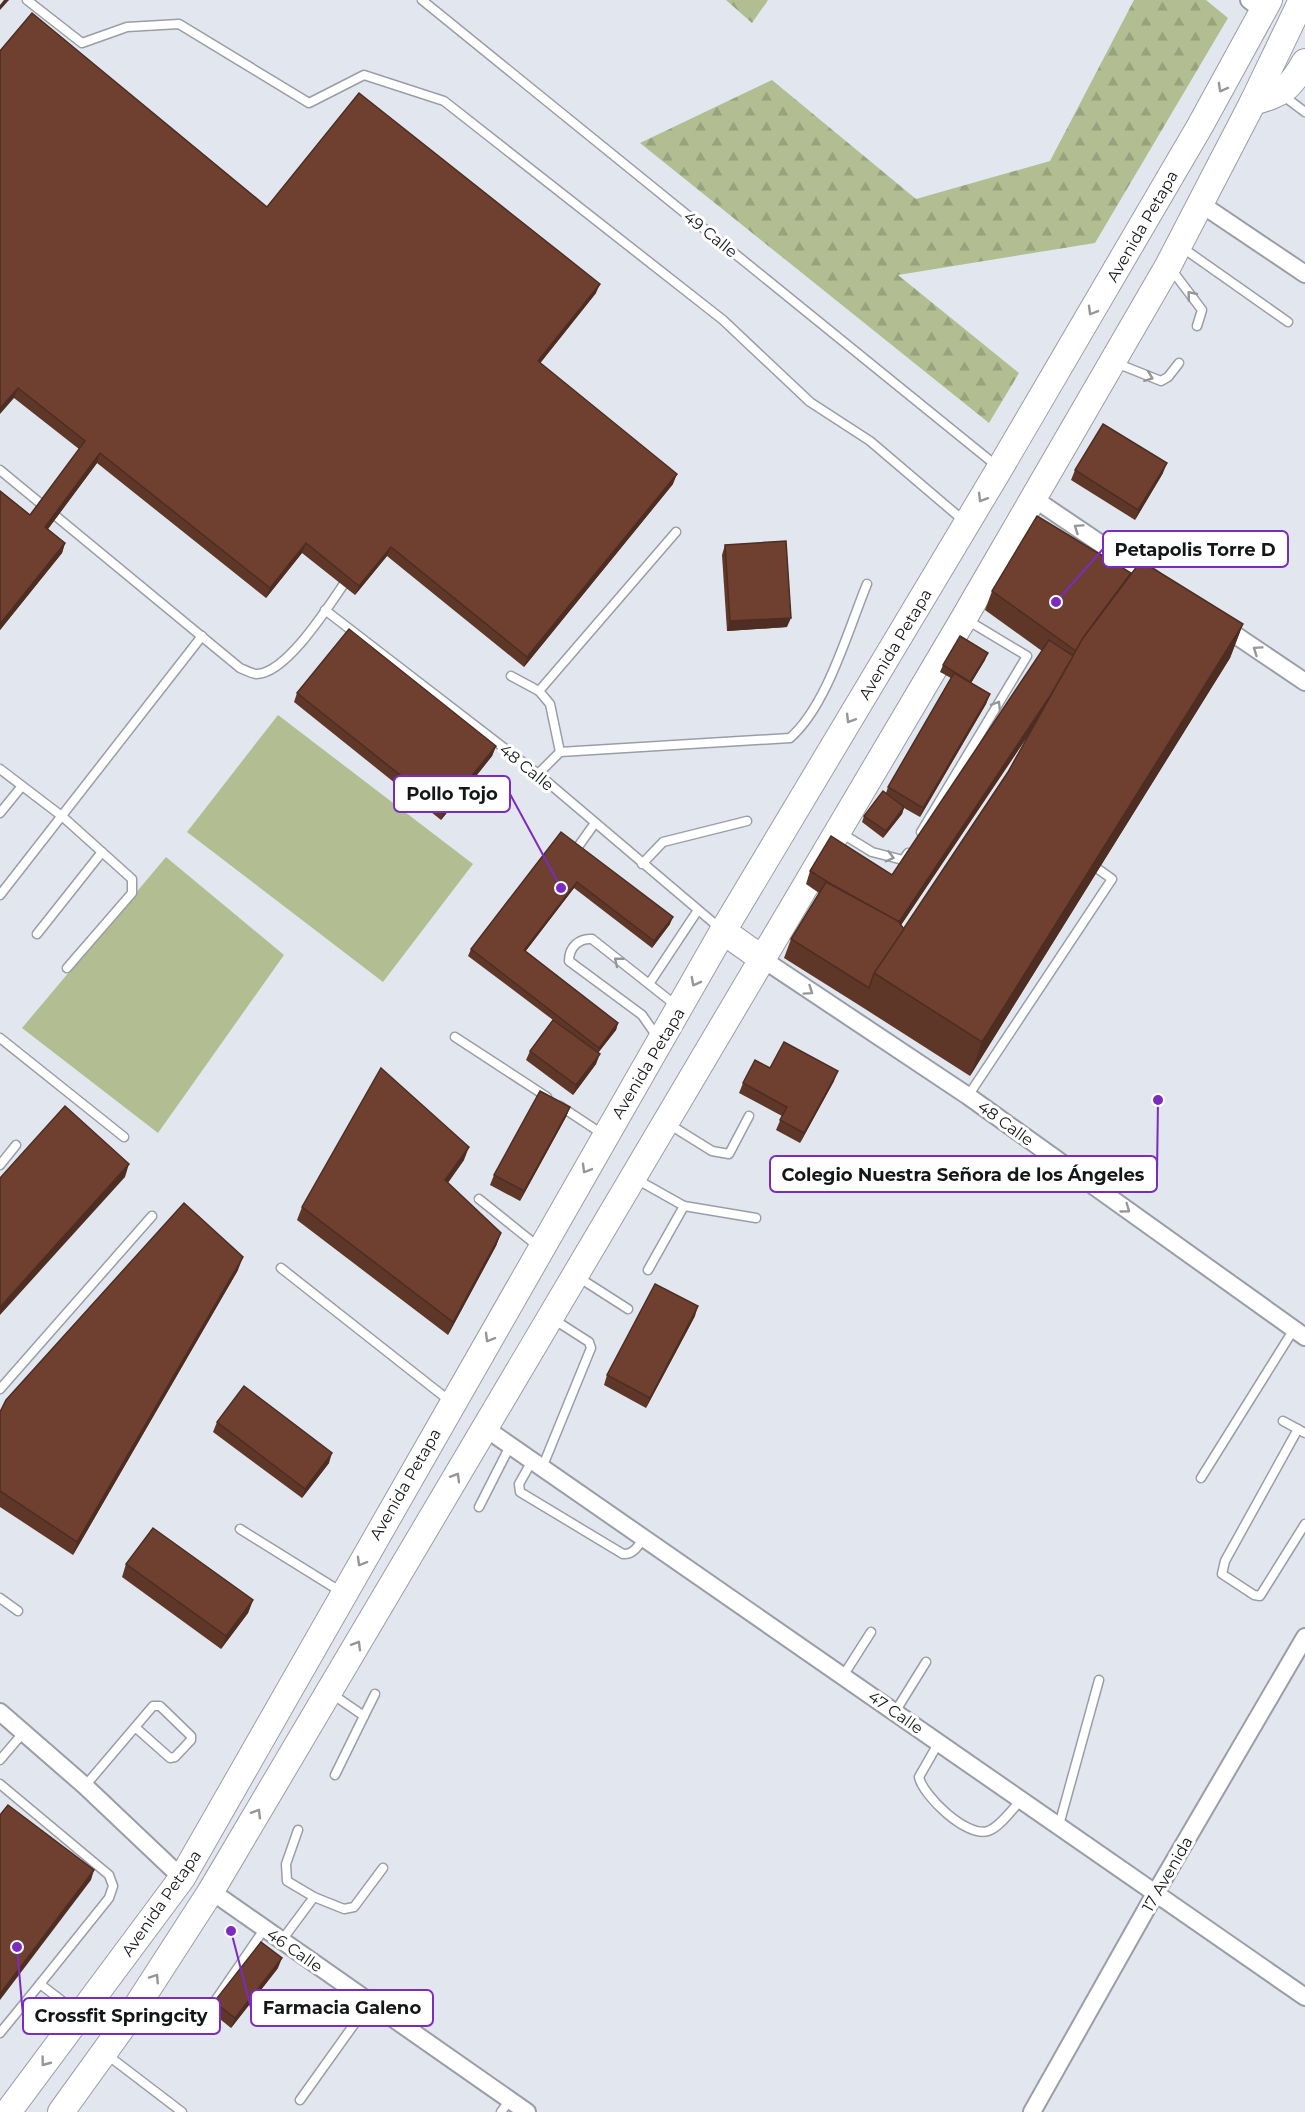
<svg xmlns="http://www.w3.org/2000/svg" width="1305" height="2112" font-family="Montserrat,sans-serif">
  <defs>
    <pattern id="forest-firs" width="22" height="20" patternUnits="userSpaceOnUse" patternTransform="scale(1.5)"><rect width="22" height="20" fill="#b2bd91"/><path d="M5 1l3.5 6h-7zM16 11l3.5 6h-7z" fill="#98a27c"/></pattern>
  </defs>
  <rect width="100%" height="100%" fill="#e2e7ef"/>
  <g fill="#b2bd91">
    <path d="M278 715 473 864 383 982 187 832Z"/>
    <path d="M166 857 284 955 158 1133 22 1028Z"/>
  </g>
  <g fill="url(#forest-firs)">
    <path d="M726 0H768L752 23Z"/>
    <path d="M1134 0H1206L1228 18 1095 243 898 275 1019 373 989 423 640 143 772 80 916 199 1050 161Z"/>
  </g>
  <g fill="none" stroke-linecap="round" stroke-linejoin="round">
    <defs>
      <g id="service">
        <path d="M27 0 82 43 127 27 179 24 309 103 364 75 444 101 723 320 810 402 870 441 964 521"/>
        <path d="M422 0 998 467"/>
        <path d="M1281 94 1305 112"/>
        <path d="M1180 246 1288 322"/>
        <path d="M1171 269 1202 310 1197 326"/>
        <path d="M1116 363 1161 381 1168 377 1179 363"/>
        <path d="M0 470 240 668C245 670 252 674 257 674 288 673 331 602 348 578"/>
        <path d="M325 610 538 774 722 930"/>
        <path d="M511 676 539 691"/>
        <path d="M560 752 550 704 539 691 676 532"/>
        <path d="M0 769 63 817 132 879V893L67 968"/>
        <path d="M538 774 560 752 790 738C827 706 848 630 867 584"/>
        <path d="M0 813 22 786"/>
        <path d="M921 832 1027 656 967 620"/>
        <path d="M841 833 872 852 903 860 908 853"/>
        <path d="M575 851 595 823"/>
        <path d="M642 864 663 842 747 821"/>
        <path d="M0 895 202 636"/>
        <path d="M37 934 102 852"/>
        <path d="M649 984 698 910"/>
        <path d="M455 1037 547 1097"/>
        <path d="M0 1038 124 1137"/>
        <path d="M658 1038 642 1015 569 961C569 947 579 938 592 939L678 1007"/>
        <path d="M968 1096 1112 879 1098 869"/>
        <path d="M560 1106 604 1135"/>
        <path d="M667 1123 712 1151 729 1154 749 1116"/>
        <path d="M0 1165 16 1145"/>
        <path d="M636 1179 684 1206 756 1218"/>
        <path d="M479 1199 540 1248"/>
        <path d="M281 1268 451 1402"/>
        <path d="M648 1270 684 1206"/>
        <path d="M578 1277 628 1309"/>
        <path d="M0 1389 152 1216"/>
        <path d="M1283 1421 1305 1433"/>
        <path d="M1298 1429 1225 1561 1222 1574 1254 1595 1260 1596 1305 1524"/>
        <path d="M532 1461 519 1484 520 1492 623 1554C633 1555 638 1546 644 1538"/>
        <path d="M542 1468 591 1348 589 1342 553 1319"/>
        <path d="M1201 1478 1294 1329"/>
        <path d="M479 1507 510 1446"/>
        <path d="M240 1529 343 1593"/>
        <path d="M0 1598 18 1611"/>
        <path d="M843 1676 871 1632"/>
        <path d="M332 1694 364 1716 375 1694"/>
        <path d="M895 1712 926 1662"/>
        <path d="M939 1742 919 1777C923 1796 967 1838 988 1831 1000 1827 1013 1808 1022 1799"/>
        <path d="M0 1760 23 1733"/>
        <path d="M335 1775 364 1716"/>
        <path d="M0 1784 109 1875 113 1886 109 1898 40 1984"/>
        <path d="M85 1786 153 1706H160L191 1736V1740L175 1757 170 1758 135 1727"/>
        <path d="M1059 1825 1099 1680"/>
        <path d="M298 1830 286 1864 287 1881 314 1897"/>
        <path d="M282 1940 314 1897 344 1909 354 1907 383 1868"/>
        <path d="M134 2015 188 2021 206 2014 265 1928"/>
        <path d="M0 2033 40 1984 78 2013"/>
        <path d="M106 2054 182 2112"/>
        <path d="M300 2100 370 2002"/>
        <path d="M501 2112 510 2100"/>
      </g>
      <g id="minor">
        <path d="M1249 0 1253 3"/>
        <path d="M1201 204 1305 274"/>
        <path d="M1033 498 1153 579"/>
        <path d="M1219 624 1305 682"/>
        <path d="M761 958 968 1096 1305 1337"/>
        <path d="M485 1428 1305 1997"/>
        <path d="M0 1712 85 1786 182 1878"/>
        <path d="M211 1891 527 2112"/>
        <path d="M1032 2112 1156 1892 1305 1637"/>
      </g>
      <g id="primary">
        <path d="M1253 102C1283 93 1289 90 1305 62"/>
        <path d="M723 931 761 958"/>
        <path d="M8 2112 182 1878 723 931 1000 468 1200 126 1269 0"/>
        <path d="M61 2112 131 2015 211 1891 964 618 1168 266 1253 102 1302 0"/>
      </g>
    </defs>
    <use href="#service" stroke="#999ea6" stroke-width="11"/>
    <use href="#minor" stroke="#999ea6" stroke-width="20"/>
    <use href="#primary" stroke="#999ea6" stroke-width="28"/>
    <use href="#service" stroke="#fff" stroke-width="8"/>
    <use href="#minor" stroke="#fff" stroke-width="16"/>
    <use href="#primary" stroke="#fff" stroke-width="26"/>
  </g>
  <g fill="#5f3729" fill-rule="evenodd">
    <path d="M0 51 267 207 596 293 540 363 673 484 524 667 387 556 355 595 302 553 266 598 97 463 48 529 65 543 62 553 0 630V491L30 515 79 449 14 398Z"/>
    <path d="M1075 470 1163 473 1135 520 1071 480Z"/>
    <path d="M725 545 787 627 727 631 722 555Z"/>
    <path d="M1131 573 1243 624 1230 658 970 1076 862 1007 784 958 791 939 819 893 806 884 810 871 892 875 1042 651 985 610 992 591ZM1030 733 1008 772 904 929 901 925Z"/>
    <path d="M985 660 971 683 990 694 986 704 920 817 904 808 902 814 883 838 862 822 864 816 886 793 888 787 951 678 940 672 943 665Z"/>
    <path d="M297 693 496 746 492 756 441 820 294 702Z"/>
    <path d="M561 832 670 924 652 948 574 888 525 952 618 1023 616 1030 598 1053 596 1064 573 1095 526 1060 530 1051 553 1020 468 956 471 949Z"/>
    <path d="M770 1068 834 1081 800 1143 776 1130 782 1116 739 1093 743 1083Z"/>
    <path d="M570 1107 566 1117 520 1201 490 1185 494 1175Z"/>
    <path d="M464 1160 448 1183 501 1233 496 1246 448 1335 297 1220 302 1207Z"/>
    <path d="M238 1270 73 1555 0 1507V1412Z"/>
    <path d="M695 1316 646 1408 604 1385 607 1375Z"/>
    <path d="M217 1422 329 1463 302 1498 213 1432Z"/>
    <path d="M126 1564 253 1600 248 1613 221 1649 122 1577Z"/>
    <path d="M278 1968 231 2028 210 2011 214 2002Z"/>
  </g>
  <g fill="#4e2d22">
    <path d="M4 0H9L0 10V5Z"/>
    <path d="M600 284 596 293 534 371 538 361Z"/>
    <path d="M18 388 14 398 0 414V408Z"/>
    <path d="M100 453 97 463 42 537 45 527Z"/>
    <path d="M1167 463 1163 473 1135 520 1138 510Z"/>
    <path d="M677 474 673 484 524 667 527 657Z"/>
    <path d="M65 543 62 553 0 630V624Z"/>
    <path d="M306 543 302 553 266 598 270 588Z"/>
    <path d="M391 547 387 556 355 595 359 586Z"/>
    <path d="M791 618 787 627 727 631 730 621Z"/>
    <path d="M1243 624 1230 658 970 1076 982 1042Z"/>
    <path d="M988 653 985 660 968 688 970 682Z"/>
    <path d="M1076 658 1071 671 891 940 896 927Z"/>
    <path d="M990 694 986 704 920 817 923 808Z"/>
    <path d="M496 746 492 756 441 820 444 810Z"/>
    <path d="M904 807 902 814 883 838 886 831Z"/>
    <path d="M577 882 574 888 521 957 524 950Z"/>
    <path d="M673 917 670 924 652 948 654 941Z"/>
    <path d="M618 1023 616 1030 597 1054 599 1048Z"/>
    <path d="M600 1054 596 1064 573 1095 576 1085Z"/>
    <path d="M838 1071 834 1081 800 1143 804 1133Z"/>
    <path d="M570 1107 566 1117 520 1201 524 1191Z"/>
    <path d="M469 1147 464 1160 440 1193 445 1180Z"/>
    <path d="M129 1164 125 1177 0 1315V1307Z"/>
    <path d="M501 1233 496 1246 448 1335 453 1322Z"/>
    <path d="M243 1257 238 1270 73 1555 77 1542Z"/>
    <path d="M698 1306 695 1316 646 1408 650 1398Z"/>
    <path d="M332 1453 329 1463 302 1498 305 1489Z"/>
    <path d="M253 1600 248 1613 221 1649 226 1636Z"/>
    <path d="M94 1870 91 1880 0 2000V1994Z"/>
    <path d="M282 1958 278 1968 231 2028 235 2018Z"/>
  </g>
  <g fill="#6f4030" stroke="#4e2d22" stroke-width="1.5">
    <path d="M32 13 267 207 359 93 600 284 538 361 677 474 527 657 391 547 359 586 306 543 270 588 100 453 45 527 65 543 0 624V491L30 515 85 441 18 388 0 408V51Z"/>
    <path d="M1103 424 1167 463 1138 510 1075 470Z"/>
    <path d="M1037 516 1131 573 1083 638 1076 651 992 591Z"/>
    <path d="M786 541 791 618 730 621 725 545Z"/>
    <path d="M1141 561 1243 624 982 1042 874 973 1008 772 1083 638Z"/>
    <path d="M349 629 496 746 444 810 297 693Z"/>
    <path d="M960 636 988 653 970 682 943 665Z"/>
    <path d="M1049 640 1073 656 1050 696 899 922 831 884 810 871 831 836 892 875Z"/>
    <path d="M954 673 990 694 923 808 888 787Z"/>
    <path d="M883 791 904 807 886 831 864 816Z"/>
    <path d="M561 832 673 917 654 941 577 882 524 950 618 1023 599 1048 471 949Z"/>
    <path d="M826 882 898 921 904 929 874 973 869 988 791 939Z"/>
    <path d="M553 1020 600 1054 576 1085 530 1051Z"/>
    <path d="M784 1042 838 1071 804 1133 780 1120 787 1107 743 1083 755 1060 770 1068Z"/>
    <path d="M381 1068 469 1147 445 1180 501 1233 453 1322 302 1207Z"/>
    <path d="M540 1091 570 1107 524 1191 494 1175Z"/>
    <path d="M65 1106 129 1164 0 1307V1178Z"/>
    <path d="M184 1203 243 1257 77 1542 0 1491V1412L6 1400Z"/>
    <path d="M655 1284 698 1306 650 1398 607 1375Z"/>
    <path d="M244 1386 332 1453 305 1489 217 1422Z"/>
    <path d="M153 1528 253 1600 226 1636 126 1564Z"/>
    <path d="M8 1805 94 1870 0 1994V1815Z"/>
    <path d="M261 1942 282 1958 235 2018 214 2002Z"/>
  </g>
  <defs><path id="oneway-chevron" d="M-2-3.5L2.5 0L-2 3.5" fill="none" stroke-width="1.6" stroke-linecap="round" stroke-linejoin="round" transform="scale(1.5)"/></defs>
  <g stroke="#959697">
    <use href="#oneway-chevron" transform="translate(1222 88) rotate(119)"/>
    <use href="#oneway-chevron" transform="translate(1191 295) rotate(-129)"/>
    <use href="#oneway-chevron" transform="translate(1092 311) rotate(120)"/>
    <use href="#oneway-chevron" transform="translate(1149 377) rotate(21)"/>
    <use href="#oneway-chevron" transform="translate(982 498) rotate(121)"/>
    <use href="#oneway-chevron" transform="translate(1078 528) rotate(-146)"/>
    <use href="#oneway-chevron" transform="translate(1257 650) rotate(-146)"/>
    <use href="#oneway-chevron" transform="translate(997 705) rotate(-59)"/>
    <use href="#oneway-chevron" transform="translate(850 719) rotate(121)"/>
    <use href="#oneway-chevron" transform="translate(890 857) rotate(15)"/>
    <use href="#oneway-chevron" transform="translate(618 961) rotate(-141)"/>
    <use href="#oneway-chevron" transform="translate(695 982) rotate(118)"/>
    <use href="#oneway-chevron" transform="translate(809 991) rotate(34)"/>
    <use href="#oneway-chevron" transform="translate(586 1169) rotate(120)"/>
    <use href="#oneway-chevron" transform="translate(1126 1209) rotate(36)"/>
    <use href="#oneway-chevron" transform="translate(489 1338) rotate(120)"/>
    <use href="#oneway-chevron" transform="translate(456 1477) rotate(-59)"/>
    <use href="#oneway-chevron" transform="translate(361 1562) rotate(120)"/>
    <use href="#oneway-chevron" transform="translate(357 1645) rotate(-59)"/>
    <use href="#oneway-chevron" transform="translate(257 1813) rotate(-59)"/>
    <use href="#oneway-chevron" transform="translate(155 1978) rotate(-57)"/>
    <use href="#oneway-chevron" transform="translate(45 2062) rotate(127)"/>
  </g>
  <g text-anchor="middle" stroke-width="6" stroke-linejoin="round" paint-order="stroke">
    <g font-size="16" fill="#141618" stroke="#fff">
      <text transform="translate(1142 226) rotate(-60)" y="6">Avenida Petapa</text>
      <text transform="translate(711 234) rotate(39)" y="6">49 Calle</text>
      <text transform="translate(895 644) rotate(-59)" y="6">Avenida Petapa</text>
      <text transform="translate(527 767) rotate(39)" y="6">48 Calle</text>
      <text transform="translate(648 1063) rotate(-59)" y="6">Avenida Petapa</text>
      <text transform="translate(1006 1123) rotate(36)" y="6">48 Calle</text>
      <text transform="translate(405 1484) rotate(-60)" y="6">Avenida Petapa</text>
      <text transform="translate(896 1712) rotate(35)" y="6">47 Calle</text>
      <text transform="translate(1167 1874) rotate(-60)" y="6">17 Avenida</text>
      <text transform="translate(161 1903) rotate(-55)" y="6">Avenida Petapa</text>
      <text transform="translate(295 1950) rotate(35)" y="6">46 Calle</text>
    </g>
  </g>
  <path fill="none" stroke="#7b2cbf" stroke-width="2" d="M1056 602L1103 549M561 888L510 794M1158 1100L1157 1174M231 1931L251 2008M17 1947L23 2016"/>
  <g fill="#7b2cbf" stroke="#fff" stroke-width="2">
    <circle cx="1056" cy="602" r="6"/>
    <circle cx="561" cy="888" r="6"/>
    <circle cx="1158" cy="1100" r="6"/>
    <circle cx="231" cy="1931" r="6"/>
    <circle cx="17" cy="1947" r="6"/>
  </g>
  <g fill="#fff" stroke="#7b2cbf" stroke-width="2">
    <rect x="1103" y="531" width="185" height="36" rx="6"/>
    <rect x="394" y="776" width="116" height="36" rx="6"/>
    <rect x="770" y="1156" width="387" height="36" rx="6"/>
    <rect x="251" y="1990" width="182" height="36" rx="6"/>
    <rect x="23" y="1998" width="197" height="36" rx="6"/>
  </g>
  <g font-size="18" text-anchor="middle" font-weight="bold" fill="#141618">
    <text x="1195" y="556">Petapolis Torre D</text>
    <text x="452" y="800">Pollo Tojo</text>
    <text x="963" y="1181">Colegio Nuestra Señora de los Ángeles</text>
    <text x="342" y="2014">Farmacia Galeno</text>
    <text x="121" y="2022">Crossfit Springcity</text>
  </g>
</svg>
